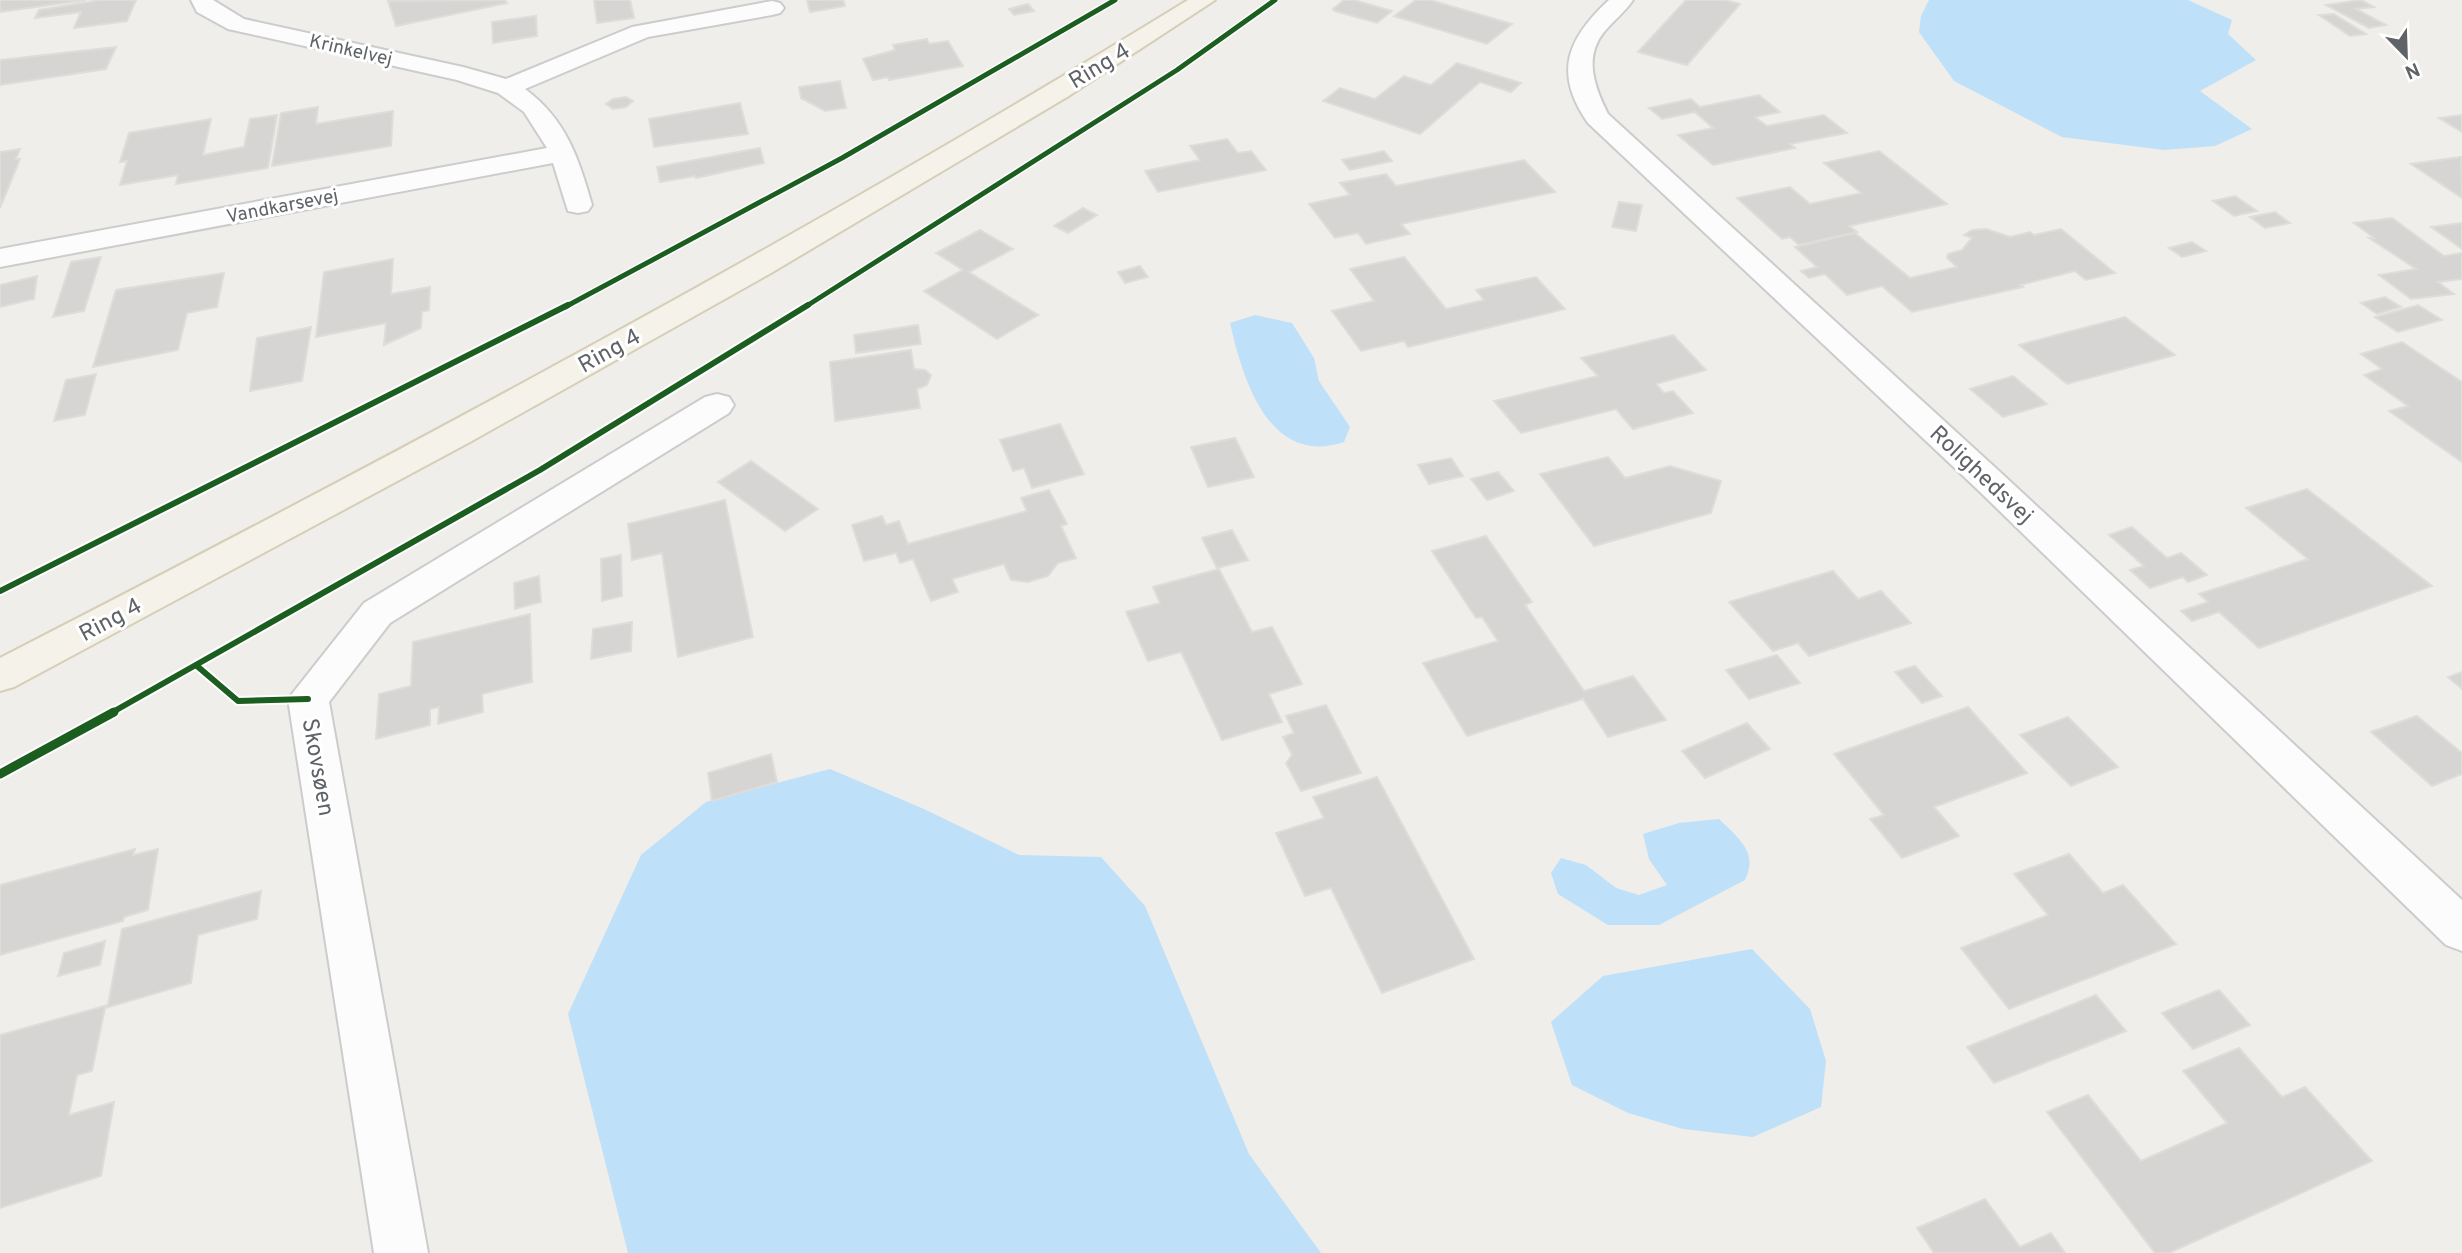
<svg xmlns="http://www.w3.org/2000/svg" width="2462" height="1253" font-family="Overpass,sans-serif">
  <rect width="100%" height="100%" fill="#efeeea"/>
  <g fill="#bfe0f9">
    <path d="M1929 0H2188L2232 20 2228 34 2256 60 2200 91 2252 129 2215 146 2164 150 2062 137 1954 81 1919 32 1921 16Z"/>
    <path d="M1255 315 1292 323 1314 358 1319 381 1350 427 1344 442C1269 467 1243 380 1230 323Z"/>
    <path d="M830 769 924 809 1019 855 1101 857 1145 906 1249 1154 1321 1253H628L568 1014 641 855 706 802Z"/>
    <path d="M1719 819C1738 838 1759 852 1745 880L1659 925H1608L1558 894 1551 873 1561 858 1586 865 1616 888 1639 895 1667 885 1649 859 1643 834 1679 823Z"/>
    <path d="M1752 949 1810 1009 1826 1061 1821 1107 1753 1137 1683 1129 1628 1113 1572 1085 1551 1022 1603 976Z"/>
  </g>
  <g fill="#d6d5d3" stroke="#deddd9" stroke-width="2">
    <path d="M0 0H86L0 12Z"/>
    <path d="M100 0H136L127 21 74 28 81 12 35 18 39 10Z"/>
    <path d="M505 0 507 3 396 26 388 1Z"/>
    <path d="M594 0H630L634 18 597 23Z"/>
    <path d="M807 0H843L845 6 810 12Z"/>
    <path d="M1344 0H1354L1392 11 1377 23 1335 11 1333 9Z"/>
    <path d="M1416 0H1430L1512 24 1487 44 1394 16Z"/>
    <path d="M1686 0H1725L1740 4 1687 65 1638 52Z"/>
    <path d="M2361 0 2374 7 2356 9 2386 25 2369 28 2326 5Z"/>
    <path d="M1028 4 1034 11 1014 15 1009 9Z"/>
    <path d="M2334 14 2366 34 2350 36 2319 15Z"/>
    <path d="M536 16 537 36 493 43 492 22Z"/>
    <path d="M927 39 929 44 948 41 963 66 889 80 888 77 873 80 863 59 895 50 893 45Z"/>
    <path d="M116 47 106 69 0 85V60Z"/>
    <path d="M1457 63 1521 83 1511 92 1480 82 1420 134 1323 101 1340 88 1375 99 1404 76 1431 85Z"/>
    <path d="M840 81 846 108 825 111 801 98 799 87Z"/>
    <path d="M1759 95 1780 112 1755 117 1767 126 1824 115 1847 133 1790 144 1795 148 1713 165 1678 135 1713 128 1695 112 1662 119 1649 108 1691 99 1700 107Z"/>
    <path d="M626 97 633 101 626 107 613 109 606 104 613 99Z"/>
    <path d="M740 103 748 134 654 147 649 119Z"/>
    <path d="M318 107 316 124 393 111 391 146 272 166 281 113Z"/>
    <path d="M277 115 268 168 176 184 178 175 120 185 127 161 120 162 129 133 211 119 203 155 244 147 250 119Z"/>
    <path d="M2462 115V132L2439 118Z"/>
    <path d="M1227 139 1238 153 1251 151 1266 170 1158 192 1145 171 1200 160 1190 146Z"/>
    <path d="M760 148 764 163 696 178 695 176 660 182 657 167Z"/>
    <path d="M20 149 16 159H20L0 208V152Z"/>
    <path d="M1384 151 1392 161 1350 170 1342 160Z"/>
    <path d="M1879 151 1947 204 1849 226 1857 232 1799 245 1790 237 1782 239 1737 198 1790 187 1810 204 1861 193 1824 163Z"/>
    <path d="M2461 157 2462 198 2411 164Z"/>
    <path d="M1524 160 1555 192 1401 224 1410 234 1366 244 1358 233 1335 238 1309 204 1350 195 1340 183 1386 174 1396 186Z"/>
    <path d="M2235 196 2257 211 2234 216 2213 201Z"/>
    <path d="M1619 202 1642 205 1636 231 1612 227Z"/>
    <path d="M1083 208 1097 215 1068 233 1054 226Z"/>
    <path d="M2275 212 2290 223 2265 228 2250 217Z"/>
    <path d="M2392 218 2444 256 2462 253V279L2438 282 2454 294 2411 299 2379 275 2416 269 2369 238H2374L2354 223Z"/>
    <path d="M2462 223V249L2431 227Z"/>
    <path d="M1986 229 2010 237 2030 232 2034 235 2061 229 2115 273 2086 280 2075 271 2020 285 2023 287 1912 312 1882 286 1847 295 1825 274 1809 278 1801 271 1817 267 1795 247 1855 233 1910 278 1957 267 1947 258 1948 254 1962 250 1972 238 1964 235 1972 230Z"/>
    <path d="M980 230 1013 249 969 272 1038 315 997 339 924 291 963 270 936 253Z"/>
    <path d="M2192 242 2206 251 2182 257 2169 248Z"/>
    <path d="M101 257 84 311 53 317 71 262Z"/>
    <path d="M1404 257 1446 309 1484 300 1476 290 1536 277 1565 309 1408 347 1404 341 1361 351 1332 311 1374 301 1350 269Z"/>
    <path d="M393 259 391 294 430 287 429 310 422 312 421 328 384 345 386 323 316 337 324 272Z"/>
    <path d="M1140 266 1148 277 1125 283 1118 272Z"/>
    <path d="M224 273 217 307 187 313 178 350 93 367 116 290Z"/>
    <path d="M37 276 34 299 0 307V285Z"/>
    <path d="M2385 297 2401 307 2377 314 2361 303Z"/>
    <path d="M2418 305 2442 320 2398 332 2375 317Z"/>
    <path d="M2125 317 2175 355 2067 384 2019 345Z"/>
    <path d="M918 325 921 344 856 353 854 335Z"/>
    <path d="M311 327 302 381 250 391 257 338Z"/>
    <path d="M1673 335 1706 370 1656 384 1664 393 1673 391 1693 413 1633 429 1616 409 1521 433 1494 401 1598 376 1581 358Z"/>
    <path d="M2402 342 2462 382V462L2389 411 2408 406 2364 375 2382 369 2361 354Z"/>
    <path d="M911 350 914 369 925 370 931 375 927 385 917 389 920 408 835 421 830 362Z"/>
    <path d="M96 374 85 415 54 421 66 380Z"/>
    <path d="M2013 376 2047 404 2003 417 1970 389Z"/>
    <path d="M1060 424 1084 474 1032 488 1024 468 1013 471 1000 440Z"/>
    <path d="M1235 438 1254 477 1208 487 1191 447Z"/>
    <path d="M1608 457 1625 478 1670 466 1721 481 1711 513 1594 546 1540 474Z"/>
    <path d="M1451 458 1463 476 1429 484 1418 465Z"/>
    <path d="M751 461 818 509 785 531 718 482Z"/>
    <path d="M1498 472 1514 491 1487 500 1471 479Z"/>
    <path d="M2307 489 2432 586 2259 648 2219 612 2192 621 2181 611 2208 602 2199 594 2308 559 2246 508Z"/>
    <path d="M1049 490 1067 524 1061 526 1076 558 1058 563 1048 576 1028 582 1011 580 1004 564 952 579 958 592 931 601 913 559 900 563 896 553 864 561 852 525 882 516 886 525 899 521 908 544 1027 511 1021 498Z"/>
    <path d="M725 500 753 637 678 657 662 553 632 560 628 524Z"/>
    <path d="M2132 527 2167 558 2181 553 2207 575 2188 582 2183 577 2150 588 2130 570 2144 566 2109 535Z"/>
    <path d="M1232 530 1248 560 1217 568 1202 538Z"/>
    <path d="M1486 536 1532 602 1525 605 1584 691 1633 676 1666 720 1608 737 1583 699 1467 736 1423 663 1498 641 1482 617 1476 618 1432 551Z"/>
    <path d="M621 555 622 596 602 601 601 559Z"/>
    <path d="M1219 569 1252 632 1272 627 1302 684 1269 694 1282 722 1222 740 1181 652 1148 661 1126 612 1160 603 1153 587Z"/>
    <path d="M1833 571 1858 599 1881 591 1911 623 1809 656 1798 643 1773 651 1729 602Z"/>
    <path d="M539 576 541 602 515 609 514 583Z"/>
    <path d="M530 614 532 682 482 694 483 712 438 724 439 707 430 709V725L376 739 379 694 411 686 413 642Z"/>
    <path d="M632 622 631 651 591 659 593 629Z"/>
    <path d="M1777 655 1800 683 1749 699 1726 670Z"/>
    <path d="M1915 666 1942 696 1922 703 1895 672Z"/>
    <path d="M2462 672V689L2448 677Z"/>
    <path d="M1326 705 1361 773 1301 791 1286 763 1292 755 1283 737 1294 733 1286 716Z"/>
    <path d="M1968 707 2027 773 1934 807 1959 836 1902 858 1870 819 1884 815 1834 754Z"/>
    <path d="M2417 716 2462 753V774L2432 786 2371 732Z"/>
    <path d="M2068 717 2118 767 2071 786 2020 735Z"/>
    <path d="M1747 723 1770 749 1705 778 1682 751Z"/>
    <path d="M771 754 777 782 712 801 708 773Z"/>
    <path d="M1377 777 1474 959 1382 993 1331 888 1305 896 1276 833 1324 818 1313 797Z"/>
    <path d="M135 849 133 855 158 849 148 910 124 917 123 921 0 955V885Z"/>
    <path d="M2069 854 2103 893 2123 885 2176 944 2009 1009 1961 948 2048 915 2014 874Z"/>
    <path d="M261 891 257 919 198 935 191 983 105 1008 92 1071 77 1075 69 1115 114 1102 101 1176 0 1208V1035L108 1005 122 929Z"/>
    <path d="M105 941 100 965 58 976 64 953Z"/>
    <path d="M2219 990 2250 1025 2193 1049 2162 1013Z"/>
    <path d="M2096 995 2126 1031 1994 1083 1967 1047Z"/>
    <path d="M2239 1048 2282 1097 2305 1087 2372 1161 2169 1253H2155L2047 1112 2088 1095 2141 1161 2227 1123 2183 1071Z"/>
    <path d="M1985 1199 2020 1247 2051 1233 2065 1253H1934L1917 1228Z"/>
  </g>
  <g fill="none" stroke-linecap="round" stroke-linejoin="round">
    <defs>
      <g id="minor">
        <path d="M191 0H213L244 19 463 67 506 79 632 27 772 1 780 3 784 8 780 13 772 15 648 37 525 89C566 119 579 159 592 205L588 211 578 213 568 211 553 163 0 267V249L547 148 524 112 498 93 457 80 228 29 197 12Z"/>
        <path d="M1609 0H1633C1625 12 1613 21 1604 32 1583 58 1595 88 1608 114L2000 472 2462 900V951L2446 945 1976 488 1588 123C1553 73 1567 39 1609 0Z"/>
        <path d="M717 394 729 397 734 405 729 413 390 623 329 702 428 1253H374L288 699 364 603 705 397Z"/>
      </g>
      <path id="primary" d="M1188 0H1215L1067 97 771 273 470 442 14 687 0 691V658C403 451 802 238 1188 0Z"/>
    </defs>
    <use href="#minor" stroke="#cbcccc" stroke-width="4"/>
    <use href="#primary" stroke="#d7ceb8" stroke-width="4"/>
    <use href="#minor" fill="#fdfcfc" fill-rule="evenodd"/>
    <use href="#primary" fill="#f4f2e9" fill-rule="evenodd"/>
    <defs>
      <g id="cycleway-far2">
        <path d="M565 307 842 158 1115 0"/>
        <path d="M805 307 1177 70 1275 0"/>
      </g>
      <g id="cycleway-far1">
        <path d="M0 591 568 305"/>
        <path d="M197 666 238 701 308 699"/>
        <path d="M111 713 540 470 808 305"/>
      </g>
      <path id="cycleway" d="M0 774 114 712"/>
    </defs>
    <use href="#cycleway-far2" stroke="#fff" stroke-width="8"/>
    <use href="#cycleway-far1" stroke="#fff" stroke-width="10"/>
    <use href="#cycleway" stroke="#fff" stroke-width="13"/>
    <use href="#cycleway-far2" stroke="#1b5e20" stroke-width="5"/>
    <use href="#cycleway-far1" stroke="#1b5e20" stroke-width="6"/>
    <use href="#cycleway" stroke="#1b5e20" stroke-width="9"/>
  </g>
  <g text-anchor="middle" stroke-width="6" stroke-linejoin="round" paint-order="stroke">
    <g font-size="19" fill="#5f6368" stroke="#fff">
      <text transform="translate(351 49) rotate(13)" y="7">Krinkelvej</text>
      <text transform="translate(282 205) rotate(-11)" y="7">Vandkarsevej</text>
    </g>
    <g font-size="23" fill="#5f6368" stroke="#fff">
      <text transform="translate(1099 65) rotate(-31)" y="8">Ring 4</text>
      <text transform="translate(609 350) rotate(-29)" y="8">Ring 4</text>
      <text transform="translate(1982 474) rotate(43)" y="8">Rolighedsvej</text>
      <text transform="translate(110 619) rotate(-28)" y="8">Ring 4</text>
      <text transform="translate(319 767) rotate(80)" y="8">Skovsøen</text>
    </g>
  </g>
  <g transform="translate(2406 56) rotate(157)" stroke="#ffffff" stroke-width="5" paint-order="stroke">
  <path d="M0-5L12 26L0 18L-12 26Z" fill="#5f6368"/>
  <text y="-10" font-size="19" font-weight="bold" text-anchor="middle" fill="#5f6368">N</text>
  </g>
</svg>
